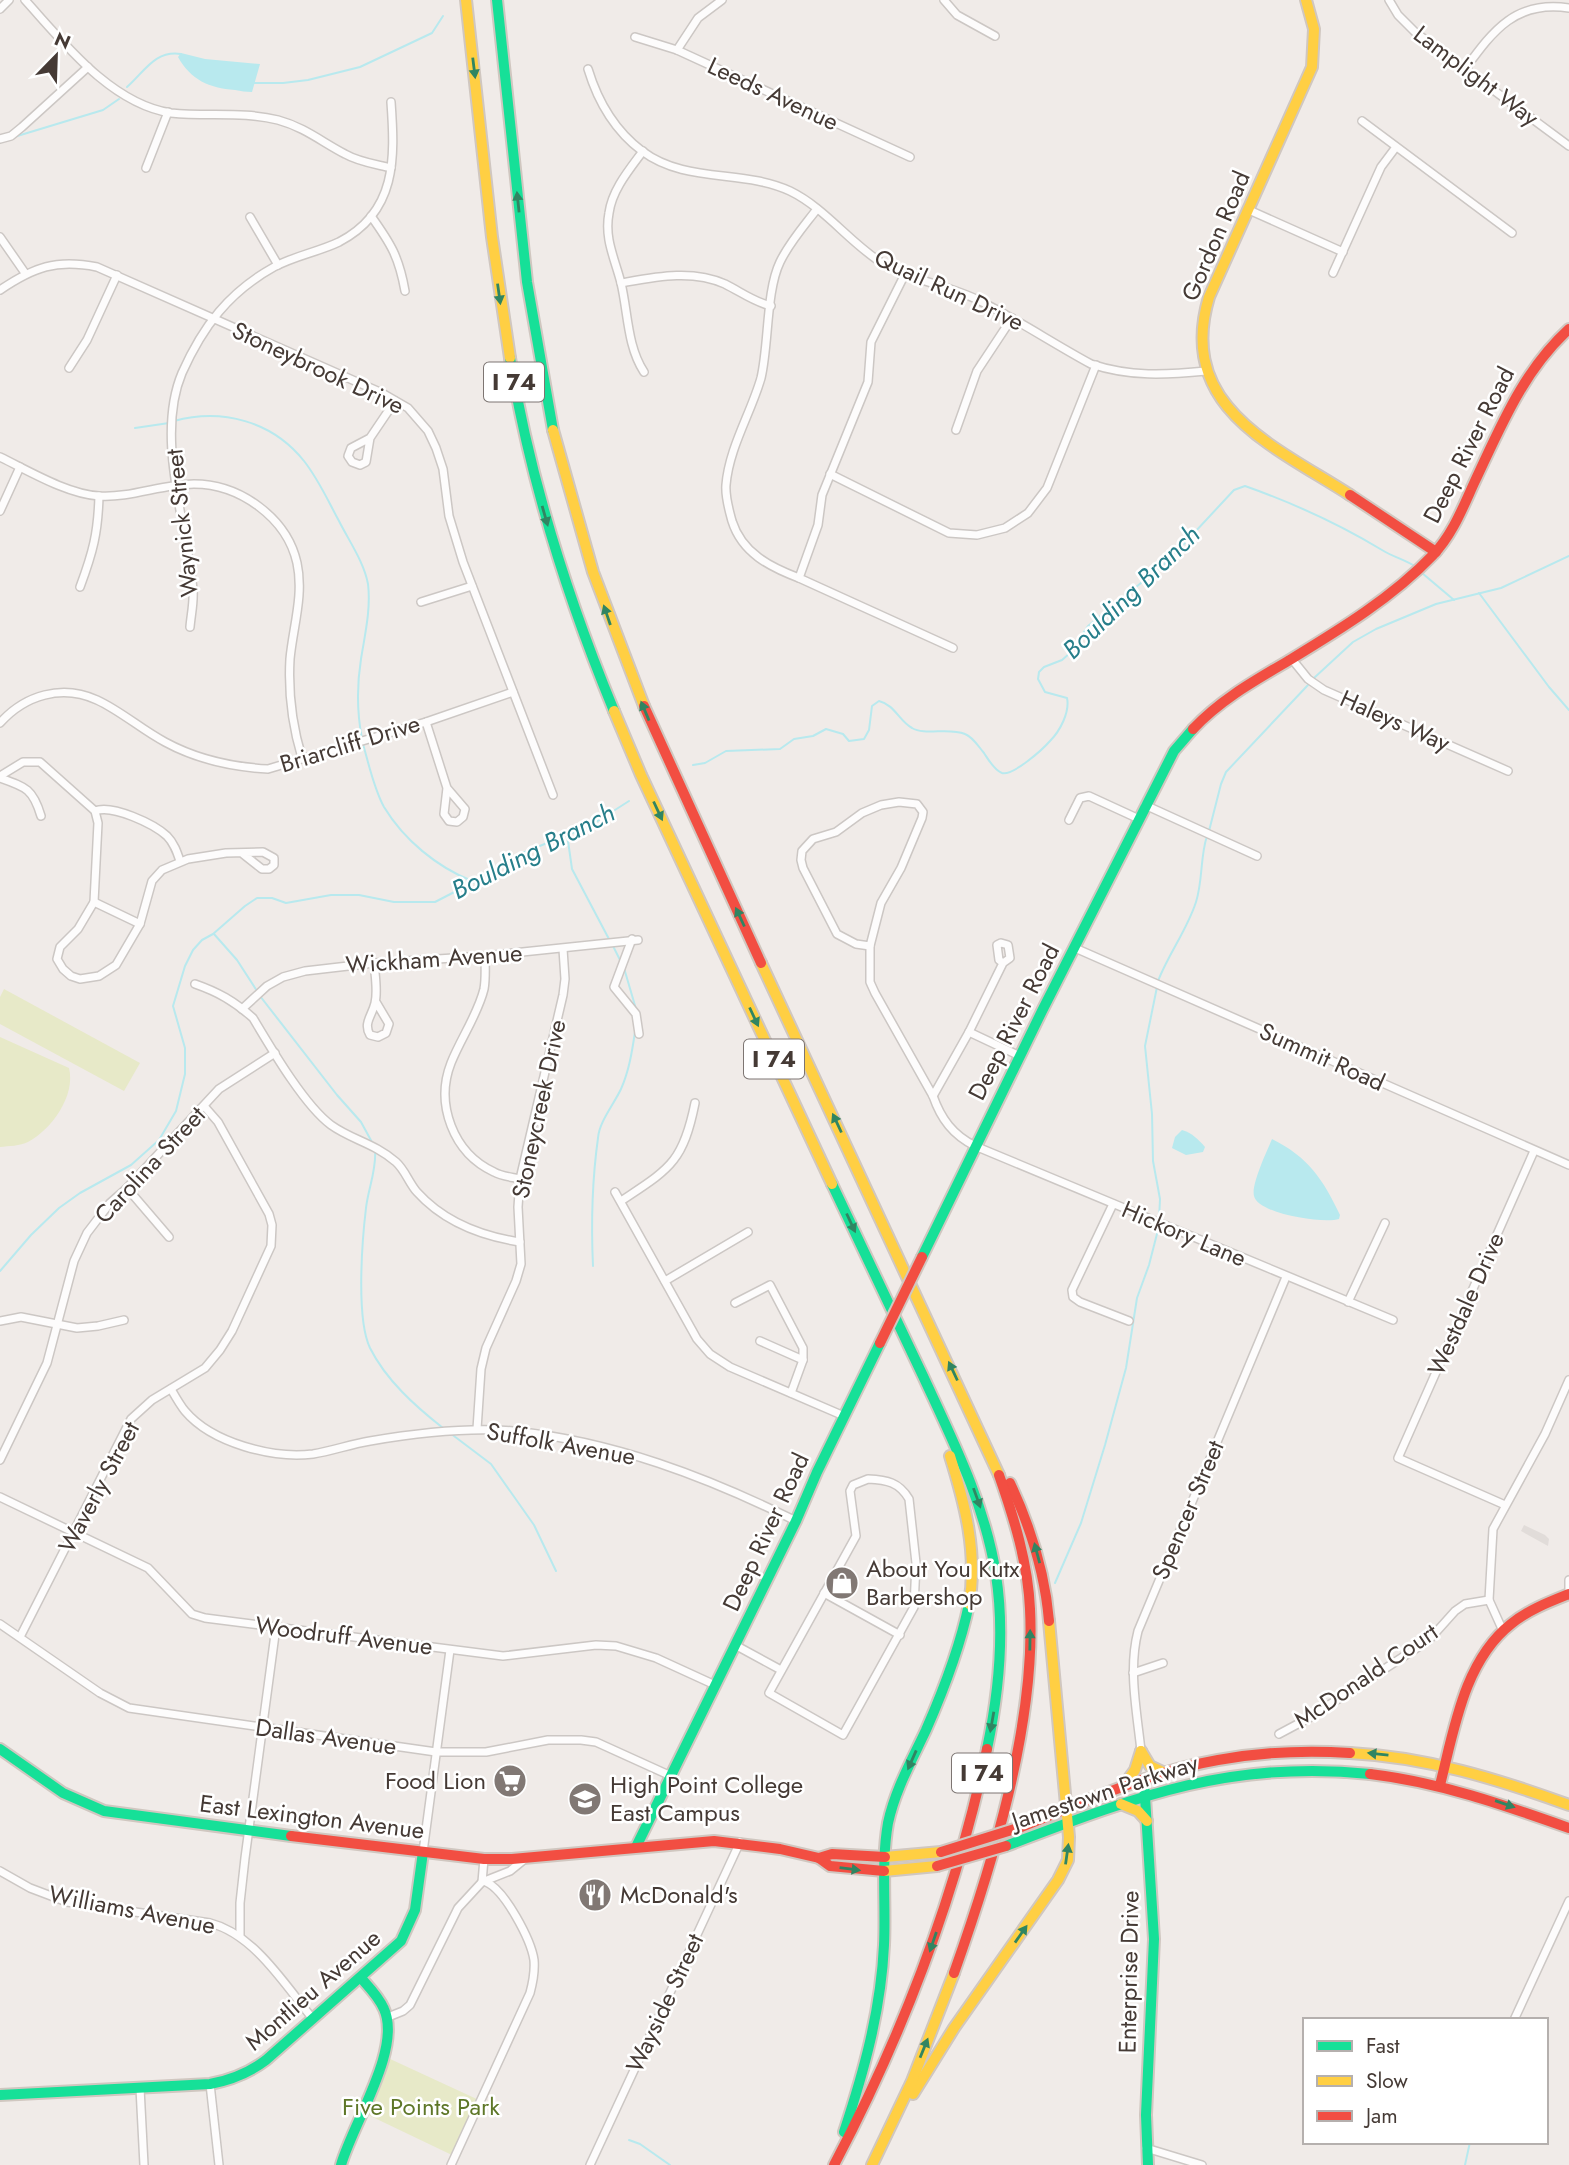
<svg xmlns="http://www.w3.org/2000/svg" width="1569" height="2165" font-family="Jost,sans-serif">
  <rect width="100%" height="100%" fill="#f0ebe8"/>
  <g fill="#e7e9c8">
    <path d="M4 989 140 1063 124 1091 0 1024V997Z"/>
    <path d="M0 1037 69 1068C76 1096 51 1130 28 1142 20 1146 9 1146 0 1147Z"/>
    <path d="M388 2058 481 2101 454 2156 362 2112Z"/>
  </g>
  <path fill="#e1dcd9" d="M1524 1525 1545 1535 1549 1539 1548 1546 1521 1531Z"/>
  <g fill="#b8e9ee">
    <path d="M181 53 205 59 260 64 252 92C246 92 241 91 235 90 209 88 191 80 178 57Z"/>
    <path d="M1182 1130C1192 1133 1198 1139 1205 1147L1203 1152 1186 1155 1172 1148 1175 1137Z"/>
    <path d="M1272 1139C1308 1157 1323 1179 1340 1215L1339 1219C1324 1224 1258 1214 1254 1196 1251 1185 1267 1151 1272 1139Z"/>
  </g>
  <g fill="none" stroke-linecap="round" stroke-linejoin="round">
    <g stroke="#b8e9ee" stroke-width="2">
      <path d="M253 83H283L308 80 360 67 432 33 443 16"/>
      <path d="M127 87C145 71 155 50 181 54"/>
      <path d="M14 137 103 110 119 99"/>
      <path d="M174 421C222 408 272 421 304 461 319 480 328 501 339 521 349 541 364 562 368 584 371 609 365 634 361 659 357 684 357 713 362 739"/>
      <path d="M135 428 169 423"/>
      <path d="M1422 573 1454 600"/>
      <path d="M1479 593 1549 687 1569 710"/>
      <path d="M1314 678 1353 642 1376 629 1436 604 1501 588 1569 556"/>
      <path d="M363 744C369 765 374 789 384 807 404 840 437 867 472 881"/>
      <path d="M693 765 705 763 726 751 780 749 794 739 813 736 826 729 843 734 849 741 864 739 869 730 872 706 879 701C895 705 899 721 912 728 925 736 948 727 965 734 973 737 978 746 984 753 988 759 994 770 1002 773 1013 776 1042 750 1050 741 1060 731 1070 712 1067 698L1045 692 1038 679 1039 672 1044 667 1062 660 1070 653 1088 626 1168 561 1234 490 1245 486C1293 503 1339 524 1382 550 1393 557 1406 560 1416 567"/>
      <path d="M1209 831 1221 784 1226 772 1308 685"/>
      <path d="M567 834 572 869 610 941"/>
      <path d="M214 934 237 960 257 991"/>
      <path d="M613 946 620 960"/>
      <path d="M624 968 636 1009"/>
      <path d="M1158 981C1169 953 1187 930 1196 902 1203 880 1200 857 1207 836"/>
      <path d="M1157 987 1145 1046 1152 1114 1153 1161 1160 1199 1159 1220"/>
      <path d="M260 996 337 1095 361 1122 373 1144"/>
      <path d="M375 1149C377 1169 368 1189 366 1208 362 1241 356 1319 370 1348 386 1380 415 1406 443 1428"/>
      <path d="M593 1266C591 1223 592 1181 598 1138 599 1122 614 1104 621 1089 629 1071 632 1052 635 1032"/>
      <path d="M0 1271 31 1235 59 1208 80 1193 131 1165 159 1140 176 1111 185 1074V1048L173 1006 185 966 193 950 202 940 213 934 245 906 257 898H272L286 903 331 895H359L394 902H435L495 871 512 857 590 826 629 801"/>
      <path d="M450 1433 491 1464 534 1525 556 1571"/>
      <path d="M1055 1583 1081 1523 1105 1445 1126 1368 1137 1298 1149 1265 1159 1226"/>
      <path d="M1463 2018 1464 2020"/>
      <path d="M629 2140 640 2144 670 2165"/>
      <path d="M1465 2165 1470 2142"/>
    </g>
    <defs>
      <g id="street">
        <path d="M25 0C63 42 111 104 171 113 207 117 243 111 278 120 304 127 322 142 345 154 359 162 375 164 391 168"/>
        <path d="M944 0 957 15 995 36"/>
        <path d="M1389 0 1398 15 1415 32 1569 146"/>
        <path d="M0 9 9 0"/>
        <path d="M635 37 677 50 910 157"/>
        <path d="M677 50 698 18 722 0"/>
        <path d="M588 69C598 102 614 130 642 151 686 184 743 169 790 191 825 208 849 242 882 263 912 281 949 285 980 301 1018 320 1054 344 1091 364 1130 377 1166 375 1206 371"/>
        <path d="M1465 69C1493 31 1515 0 1569 8"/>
        <path d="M1362 121 1512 233"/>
        <path d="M0 139 11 136 22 127 88 67"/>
        <path d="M643 151C629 170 612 190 609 213 604 239 615 259 621 283 628 312 627 346 644 372"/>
        <path d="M146 168 168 112"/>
        <path d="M1249 210 1343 252"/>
        <path d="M371 216C391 244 399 257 405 291"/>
        <path d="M250 217 278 265"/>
        <path d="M0 237 25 273"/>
        <path d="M1333 273 1381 167 1396 147"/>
        <path d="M905 274 871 342 868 382 822 495 818 525 799 578 953 648"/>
        <path d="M621 283C655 277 692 269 725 284 741 292 754 302 771 306"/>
        <path d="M0 290C34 267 56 259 97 267L382 393 408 408 428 431 436 448 443 469 449 516 463 562 553 795"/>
        <path d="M69 368 87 340 117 275"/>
        <path d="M956 430 977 371 1012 318"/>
        <path d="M370 438 351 448 348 456 352 462 360 465 366 462 370 438 395 401"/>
        <path d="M0 457C29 471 67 494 99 496 131 498 162 484 194 484 240 484 287 518 297 563 304 595 293 627 290 659 288 694 292 725 302 758"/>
        <path d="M830 474 949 533 977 535 1005 528 1028 513 1047 488 1096 365"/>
        <path d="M0 511 20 467"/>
        <path d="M799 578C770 567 742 553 732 521 729 510 725 497 726 485 729 448 751 413 761 378 769 344 766 291 780 262 789 243 804 226 817 209"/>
        <path d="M80 587C93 552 98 533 99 496"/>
        <path d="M421 602 472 586"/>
        <path d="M190 627C191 615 194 602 193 590 187 524 155 437 182 373 203 326 229 292 274 267 294 256 318 252 339 242 397 212 395 158 391 102"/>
        <path d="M1291 658 1308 679 1324 690 1508 771"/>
        <path d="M426 722 447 788 444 814 449 821 457 822 463 817 465 809 447 788"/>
        <path d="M0 723C25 695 62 684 97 700 121 711 142 730 165 742 198 760 232 767 268 769L426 722 513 692"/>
        <path d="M0 776 23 762H40L95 811 98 823 94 902 78 929 60 947 57 959 63 969 71 976 80 979 99 976 116 965 140 924 152 881 162 870 188 859 226 853 263 852 274 858V865L269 869H262L243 854"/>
        <path d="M0 778C26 787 33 789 41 816"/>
        <path d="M899 802 917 804 923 812 922 818 901 868 881 903 870 946 856 944 837 934 803 868 801 860 802 851 813 839 836 832 862 813 881 805Z"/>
        <path d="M1145 805 1257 856"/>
        <path d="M95 811C112 804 154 824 167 836 174 843 177 852 180 861"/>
        <path d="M1069 820 1080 798 1089 796 1139 819"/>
        <path d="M94 902 140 924"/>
        <path d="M632 939 614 987 636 1014 639 1034"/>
        <path d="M870 946V982L875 993 933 1096C941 1119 953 1135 975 1146L1393 1320"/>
        <path d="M1075 948 1569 1165"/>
        <path d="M485 956C485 967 486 978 484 989 478 1014 461 1038 451 1063 435 1104 453 1153 494 1172 501 1176 511 1177 520 1179"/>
        <path d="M374 963C375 975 378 991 375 1003 372 1016 363 1023 370 1035L378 1037 386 1033 389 1024 376 1002"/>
        <path d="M195 984C218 992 234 1001 253 1018 271 1048 304 1105 331 1125 352 1140 374 1143 396 1162 405 1170 409 1183 417 1192 444 1222 481 1236 520 1242"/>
        <path d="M242 1009 267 986 283 977 305 971 374 963 485 956 638 940"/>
        <path d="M969 1032 1020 1056"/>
        <path d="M933 1096 969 1032 1003 963 1010 958 1008 945 1001 943 997 945 999 960 1003 963"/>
        <path d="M127 1188 169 1237"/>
        <path d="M615 1192 697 1339 710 1354 730 1367 844 1416"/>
        <path d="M621 1201C669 1169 683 1163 695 1103"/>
        <path d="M1113 1204 1072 1290 1073 1297 1080 1302 1129 1321"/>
        <path d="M665 1281 748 1232"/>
        <path d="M1348 1302 1385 1223"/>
        <path d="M735 1303 770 1285 803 1348V1360L791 1393"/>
        <path d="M0 1321 21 1317 77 1328 98 1326 124 1320"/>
        <path d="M760 1341 803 1360"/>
        <path d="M171 1389C175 1396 180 1405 185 1411 212 1443 273 1459 313 1454 332 1451 351 1444 370 1441 417 1433 466 1427 513 1431 613 1441 707 1477 796 1521"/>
        <path d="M477 1429 481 1369 486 1348 516 1281 521 1264 518 1207 520 1179 563 995 565 979 563 949"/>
        <path d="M0 1460 47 1363 74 1261 87 1233 110 1203 127 1188 219 1089 275 1053"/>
        <path d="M868 1479C887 1480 899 1482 909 1499L916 1563 914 1607 843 1735 769 1693 856 1536 850 1491 853 1485Z"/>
        <path d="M0 1497 148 1568 192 1614 205 1618 503 1656 596 1645 616 1646 656 1658 715 1685"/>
        <path d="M1505 1505 1398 1458 1534 1151"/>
        <path d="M1569 1580V1589"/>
        <path d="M824 1593 900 1635"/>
        <path d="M0 1624 100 1693 129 1708 436 1752H486L548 1740H581L596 1742 671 1776"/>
        <path d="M1503 1631 1489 1600 1493 1529 1545 1434 1569 1380"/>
        <path d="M20 1637 131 1419 152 1400 205 1368 220 1350 232 1331 271 1246 272 1225 269 1214 218 1122 204 1106"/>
        <path d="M735 1645 781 1670"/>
        <path d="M1133 1673 1163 1663"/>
        <path d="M1279 1734 1309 1718 1429 1640 1455 1611 1465 1604 1489 1600"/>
        <path d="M1141 1751C1137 1712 1128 1670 1138 1631L1286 1277"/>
        <path d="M423 1852 450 1650"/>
        <path d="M0 1871 30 1888 67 1902 210 1923C254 1934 285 1985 313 2019"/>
        <path d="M482 1882 484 1859"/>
        <path d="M240 1935V1903L245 1858 276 1627"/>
        <path d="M388 2017 403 2011 410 2005 458 1908 482 1882 510 1871 526 1858"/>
        <path d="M1514 2020 1569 1901"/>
        <path d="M210 2084 219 2165"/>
        <path d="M140 2088 144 2165"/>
        <path d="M1146 2148 1202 2165"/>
        <path d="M451 2165 530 1993C533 1982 535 1972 534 1960 531 1940 505 1890 486 1882"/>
        <path d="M590 2165 740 1842"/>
      </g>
      <g id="fast">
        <path d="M497 0 527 282 553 430"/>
        <path d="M510 358C530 480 567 597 614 711"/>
        <path d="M832 1184C862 1248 892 1312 923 1376 953 1441 985 1504 996 1575 1005 1633 999 1692 987 1749"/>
        <path d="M922 1257 1042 1011 1174 751 1193 729"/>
        <path d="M0 1749 63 1793 104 1811 291 1836"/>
        <path d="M1144 1781 1154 1939 1146 2115 1148 2165"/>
        <path d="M1006 1846C1133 1798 1231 1759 1370 1774"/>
        <path d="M636 1847 796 1521 817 1472 880 1343"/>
        <path d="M0 2095 210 2084C231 2080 249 2073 266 2060L401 1941 415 1910 423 1852"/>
        <path d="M844 2132C864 2071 881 2010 884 1945 886 1905 881 1863 888 1823 895 1790 912 1760 926 1730 944 1689 960 1648 969 1604"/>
        <path d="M341 2165C353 2123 402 2049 384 2009 379 1997 369 1987 361 1978"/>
      </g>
      <g id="slow">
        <path d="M466 0 492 237 510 358"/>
        <path d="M1306 0 1314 29 1312 67 1209 297C1176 407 1274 446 1350 495"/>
        <path d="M553 430 593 572 644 706"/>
        <path d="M614 711 641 775 832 1184"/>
        <path d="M761 963 999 1475"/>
        <path d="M950 1456C965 1504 978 1554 969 1604"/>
        <path d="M1141 1751 1150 1766 1165 1773"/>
        <path d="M1350 1753C1426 1757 1498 1779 1569 1805"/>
        <path d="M1122 1788 1135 1770 1141 1751"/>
        <path d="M1121 1804 1138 1811 1147 1821"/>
        <path d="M885 1857 941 1852"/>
        <path d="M884 1871 937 1866"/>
        <path d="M913 2094 954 2028 1058 1880 1068 1860 1069 1837 1049 1621"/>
        <path d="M872 2165 912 2081 954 1973"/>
      </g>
      <g id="jam">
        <path d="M1350 495 1436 552"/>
        <path d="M644 706 761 963"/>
        <path d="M1193 729C1220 700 1254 681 1288 661 1339 630 1392 598 1433 555 1453 534 1463 507 1475 481 1501 426 1523 371 1569 329"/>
        <path d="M1010 1483C1030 1526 1045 1573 1049 1621"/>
        <path d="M1370 1774C1439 1782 1504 1805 1569 1828"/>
        <path d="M1440 1785C1454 1730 1464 1661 1511 1624 1528 1610 1549 1602 1569 1594"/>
        <path d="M1021 1827C1085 1802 1149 1772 1218 1760 1262 1752 1306 1750 1350 1753"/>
        <path d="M291 1836 484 1859H512L714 1841 780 1849 819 1858 830 1866 884 1871"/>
        <path d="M819 1858 832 1854 885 1857"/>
        <path d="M954 1973C992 1866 1036 1723 1030 1609 1028 1563 1014 1518 999 1475"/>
        <path d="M834 2165C903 2034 956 1895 987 1749"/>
      </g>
    </defs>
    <use href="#street" stroke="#ccc7c4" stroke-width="10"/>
    <use href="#fast" stroke="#d0c7c0" stroke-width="14"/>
    <use href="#slow" stroke="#d0c7c0" stroke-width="14"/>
    <use href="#jam" stroke="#d0c7c0" stroke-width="14"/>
    <use href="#street" stroke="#fdfcfc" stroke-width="7"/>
    <use href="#fast" stroke="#16e098" stroke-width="10"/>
    <use href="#slow" stroke="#ffcf43" stroke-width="10"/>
    <use href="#jam" stroke="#f24e42" stroke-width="10"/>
    <defs>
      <g id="jam-bridge">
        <path d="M880 1343 922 1257"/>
        <path d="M941 1852 1021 1827"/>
        <path d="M937 1866 1006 1846"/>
      </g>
    </defs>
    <use href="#jam-bridge" stroke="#d0c7c0" stroke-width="14" stroke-linecap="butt"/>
    <use href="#jam-bridge" stroke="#f24e42" stroke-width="10"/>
  </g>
  <defs><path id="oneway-solid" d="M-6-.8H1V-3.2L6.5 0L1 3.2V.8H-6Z" transform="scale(1.75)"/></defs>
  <g fill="#308562">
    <use href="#oneway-solid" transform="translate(474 68) rotate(83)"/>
    <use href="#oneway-solid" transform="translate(518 202) rotate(-96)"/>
    <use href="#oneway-solid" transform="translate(499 294) rotate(82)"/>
    <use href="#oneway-solid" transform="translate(545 516) rotate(74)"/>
    <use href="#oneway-solid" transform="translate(607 615) rotate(-109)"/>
    <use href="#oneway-solid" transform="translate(645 711) rotate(-113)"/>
    <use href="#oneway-solid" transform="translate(658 811) rotate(65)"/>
    <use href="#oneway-solid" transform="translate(740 917) rotate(-115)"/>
    <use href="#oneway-solid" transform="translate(754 1017) rotate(65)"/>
    <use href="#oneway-solid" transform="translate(837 1123) rotate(-115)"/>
    <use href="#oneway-solid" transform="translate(851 1223) rotate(65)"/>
    <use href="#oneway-solid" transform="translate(953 1371) rotate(-115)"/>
    <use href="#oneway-solid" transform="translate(977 1498) rotate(70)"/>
    <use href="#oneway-solid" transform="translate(1037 1553) rotate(-105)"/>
    <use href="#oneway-solid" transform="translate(1030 1640) rotate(-89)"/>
    <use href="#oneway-solid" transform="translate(992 1722) rotate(100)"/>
    <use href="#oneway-solid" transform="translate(1378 1754) rotate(-174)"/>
    <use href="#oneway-solid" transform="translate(912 1760) rotate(114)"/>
    <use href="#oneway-solid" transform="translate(1505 1804) rotate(19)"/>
    <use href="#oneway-solid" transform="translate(1067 1854) rotate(-82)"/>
    <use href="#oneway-solid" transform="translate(850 1869) rotate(7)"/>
    <use href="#oneway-solid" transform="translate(1021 1934) rotate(-55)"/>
    <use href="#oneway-solid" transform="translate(933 1942) rotate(109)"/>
    <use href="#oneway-solid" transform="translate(924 2048) rotate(-68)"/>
  </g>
  <defs>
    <symbol id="shop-disc" viewBox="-11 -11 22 22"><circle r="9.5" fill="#817874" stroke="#fff"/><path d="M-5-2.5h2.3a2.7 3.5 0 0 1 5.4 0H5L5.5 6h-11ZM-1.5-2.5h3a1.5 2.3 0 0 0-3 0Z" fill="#fff"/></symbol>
    <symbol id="supermarket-disc" viewBox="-11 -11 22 22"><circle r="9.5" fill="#817874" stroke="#fff"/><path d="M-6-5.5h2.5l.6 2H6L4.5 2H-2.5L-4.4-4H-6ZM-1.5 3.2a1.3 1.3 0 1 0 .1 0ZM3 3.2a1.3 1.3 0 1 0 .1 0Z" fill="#fff"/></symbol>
    <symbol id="school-disc" viewBox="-11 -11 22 22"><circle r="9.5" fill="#817874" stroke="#fff"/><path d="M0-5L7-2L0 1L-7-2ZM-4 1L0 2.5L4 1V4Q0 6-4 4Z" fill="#fff"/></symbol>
    <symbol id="restaurant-disc" viewBox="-11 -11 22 22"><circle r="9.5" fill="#817874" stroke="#fff"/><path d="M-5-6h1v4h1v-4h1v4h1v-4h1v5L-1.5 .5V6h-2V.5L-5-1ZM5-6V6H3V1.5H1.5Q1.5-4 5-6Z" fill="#fff"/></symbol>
  </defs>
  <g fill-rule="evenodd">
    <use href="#shop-disc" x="823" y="1564" width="38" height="38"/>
    <use href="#supermarket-disc" x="491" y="1762" width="38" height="38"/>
    <use href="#school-disc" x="566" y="1780" width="38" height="38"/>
    <use href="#restaurant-disc" x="576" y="1876" width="38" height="38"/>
  </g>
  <g text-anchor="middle" stroke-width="5" stroke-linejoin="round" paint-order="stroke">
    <g fill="#fff" stroke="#7d7572" stroke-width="2">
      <rect x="484" y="362.5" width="60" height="39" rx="5"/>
      <rect x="744" y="1039.5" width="60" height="39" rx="5"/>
      <rect x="952" y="1753.5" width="60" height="39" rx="5"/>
    </g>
    <g font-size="23" font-weight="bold" fill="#453a35">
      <text x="514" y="390">I 74</text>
      <text x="774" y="1067">I 74</text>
      <text x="982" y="1781">I 74</text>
    </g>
    <g font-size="24" fill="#453a35" stroke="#fff">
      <text transform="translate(1476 76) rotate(37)" y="8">Lamplight Way</text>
      <text transform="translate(773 94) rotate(25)" y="8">Leeds Avenue</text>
      <text transform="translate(1216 236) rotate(-67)" y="8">Gordon Road</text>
      <text transform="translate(949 290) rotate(25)" y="8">Quail Run Drive</text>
      <text transform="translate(318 368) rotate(25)" y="8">Stoneybrook Drive</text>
      <text transform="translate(1469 445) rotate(-63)" y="8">Deep River Road</text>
      <text transform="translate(182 523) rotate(-96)" y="8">Waynick Street</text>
      <text transform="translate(1395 721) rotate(24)" y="8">Haleys Way</text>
      <text transform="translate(350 744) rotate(-17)" y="8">Briarcliff Drive</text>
      <text transform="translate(434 959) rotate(-4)" y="8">Wickham Avenue</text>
      <text transform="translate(1014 1022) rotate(-63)" y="8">Deep River Road</text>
      <text transform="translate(1322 1057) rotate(24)" y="8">Summit Road</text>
      <text transform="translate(539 1109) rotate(-78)" y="8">Stoneycreek Drive</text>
      <text transform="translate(150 1165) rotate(-47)" y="8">Carolina Street</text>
      <text transform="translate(1184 1234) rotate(23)" y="8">Hickory Lane</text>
      <text transform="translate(1466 1304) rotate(-66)" y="8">Westdale Drive</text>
      <text transform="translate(561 1444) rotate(10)" y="8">Suffolk Avenue</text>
      <text transform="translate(99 1487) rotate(-62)" y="8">Waverly Street</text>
      <text transform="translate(1188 1510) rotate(-67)" y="8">Spencer Street</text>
      <text transform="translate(766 1532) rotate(-65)" y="8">Deep River Road</text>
      <text transform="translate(344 1636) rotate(7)" y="8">Woodruff Avenue</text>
      <text transform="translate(1366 1676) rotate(-34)" y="8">McDonald Court</text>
      <text transform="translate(326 1737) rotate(8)" y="8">Dallas Avenue</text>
      <text transform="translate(1105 1792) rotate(-18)" y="8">Jamestown Parkway</text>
      <text transform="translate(312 1817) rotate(7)" y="8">East Lexington Avenue</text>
      <text transform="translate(132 1910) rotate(11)" y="8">Williams Avenue</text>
      <text transform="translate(1129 1972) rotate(-89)" y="8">Enterprise Drive</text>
      <text transform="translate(313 1990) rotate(-41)" y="8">Montlieu Avenue</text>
      <text transform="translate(665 2003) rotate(-65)" y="8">Wayside Street</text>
    </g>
    <g font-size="24" fill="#453a35" stroke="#fff" text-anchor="start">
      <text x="866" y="1577">About You Kutx<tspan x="866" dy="28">Barbershop</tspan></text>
      <text x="486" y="1789" text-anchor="end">Food Lion</text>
      <text x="610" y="1793">High Point College<tspan x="610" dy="28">East Campus</tspan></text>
      <text x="620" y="1903">McDonald's</text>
    </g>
    <g font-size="24" fill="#5e7728" stroke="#fff">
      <text x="421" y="2115">Five Points Park</text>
    </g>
    <g font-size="26" font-style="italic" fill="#267e8a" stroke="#fff">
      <text transform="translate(1131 592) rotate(-44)" y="9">Boulding Branch</text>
      <text transform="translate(533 851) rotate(-27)" y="9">Boulding Branch</text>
    </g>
  </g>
  <rect x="1303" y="2018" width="245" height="126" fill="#ffffff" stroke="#b5b0ae" stroke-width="2"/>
  <rect x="1317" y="2041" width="35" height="10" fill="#16e098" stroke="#b5b0ae" stroke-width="2"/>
  <text x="1366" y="2053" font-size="21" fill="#453a35">Fast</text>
  <rect x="1317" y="2076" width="35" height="10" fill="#ffcf43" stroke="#b5b0ae" stroke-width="2"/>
  <text x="1366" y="2088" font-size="21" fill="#453a35">Slow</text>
  <rect x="1317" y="2111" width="35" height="10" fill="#f24e42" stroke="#b5b0ae" stroke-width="2"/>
  <text x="1366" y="2123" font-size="21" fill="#453a35">Jam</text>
  <g transform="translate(56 56) rotate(23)" stroke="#ffffff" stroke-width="5" paint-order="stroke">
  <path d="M0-5L12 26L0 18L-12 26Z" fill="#453a35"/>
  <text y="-10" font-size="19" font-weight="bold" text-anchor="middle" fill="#453a35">N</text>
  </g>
</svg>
